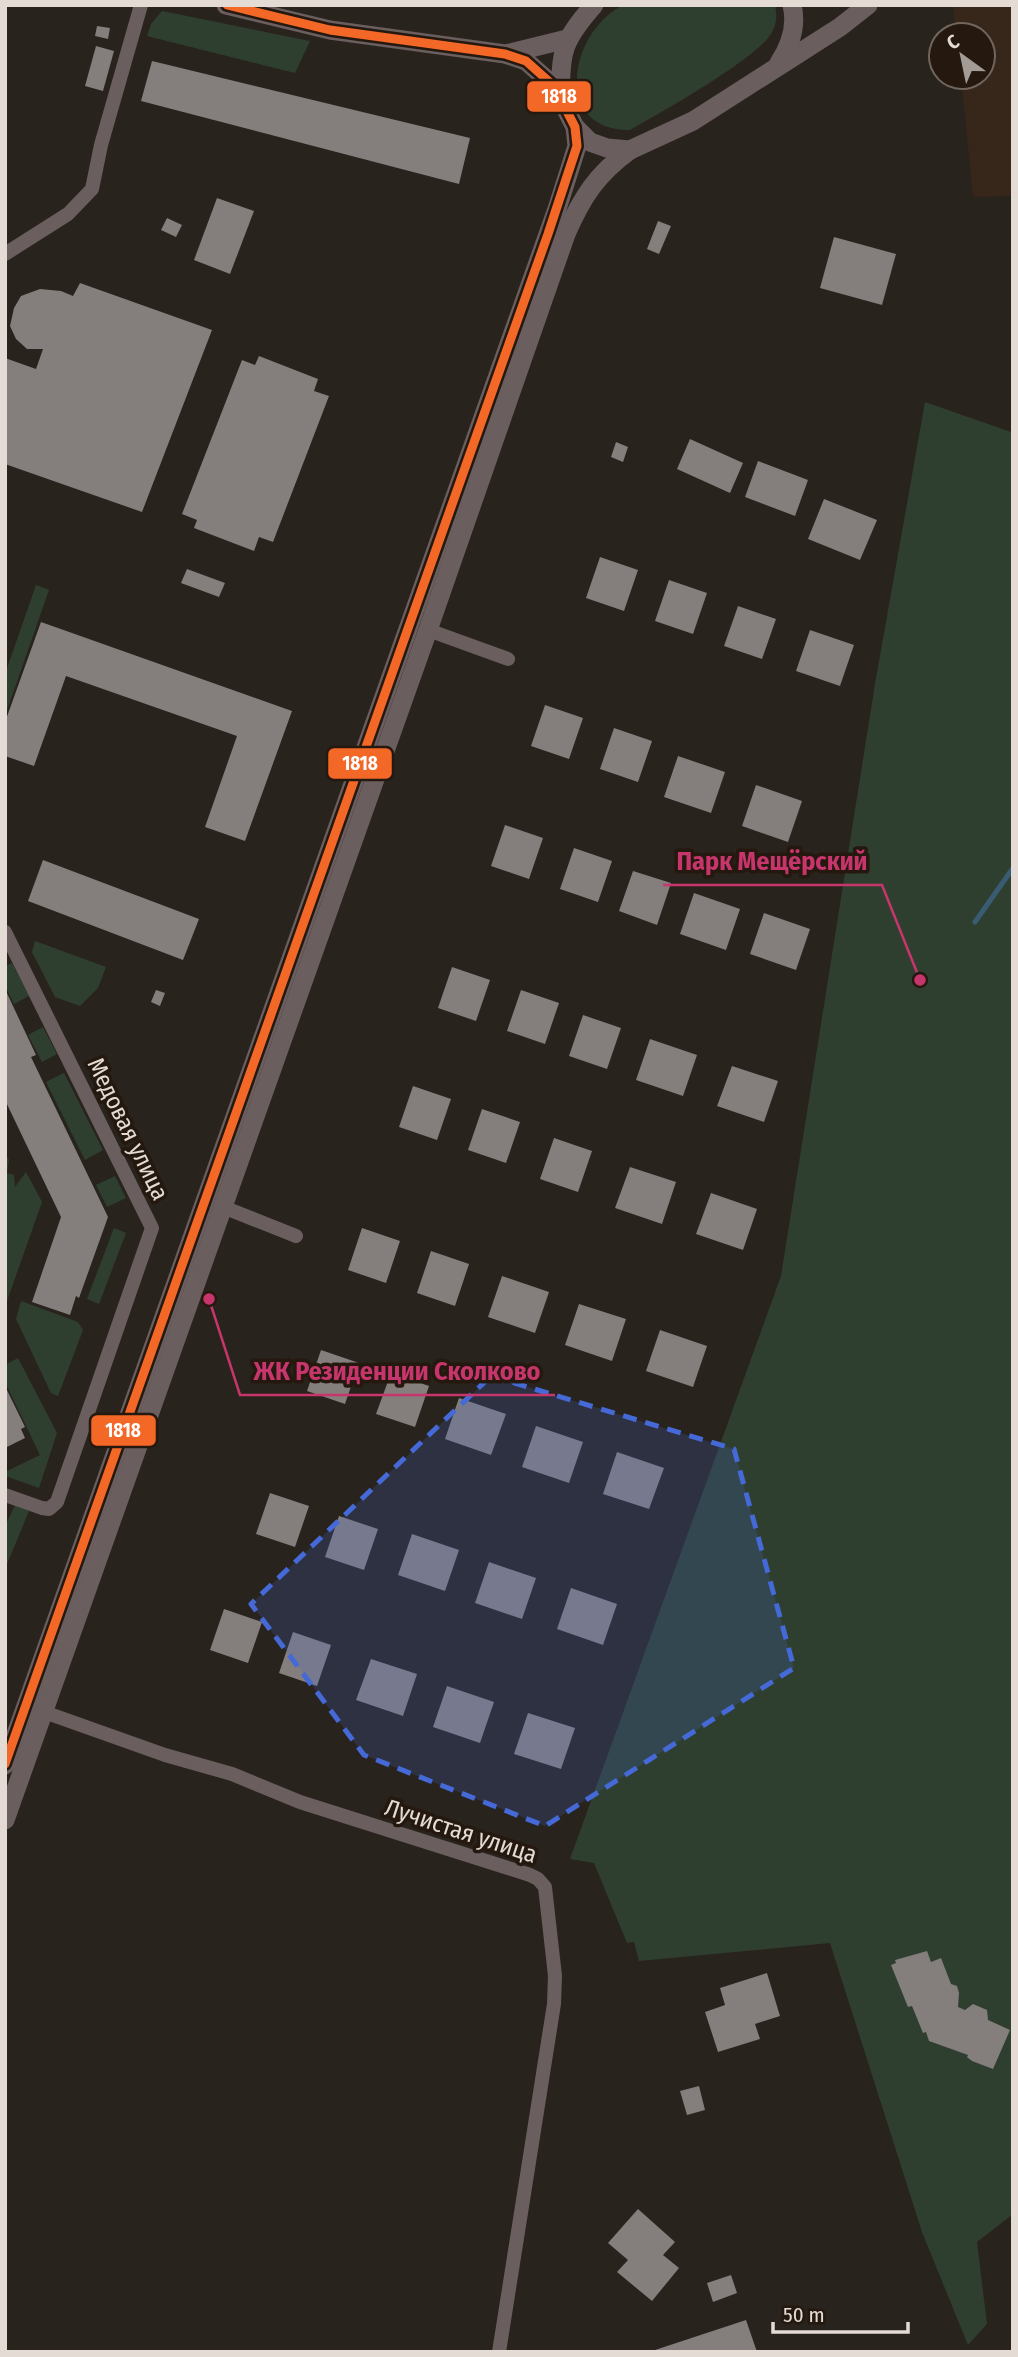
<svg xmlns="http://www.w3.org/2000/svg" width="1018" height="2357" font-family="'Fira Sans Condensed',sans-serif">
  <rect width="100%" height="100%" fill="#29231d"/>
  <path fill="#37261a" d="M953 5H1013V196L973 197 961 77H983V35H956Z"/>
  <g fill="#2f3f2f">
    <path d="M623 5H775C777 15 777 23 772 32 760 57 659 114 630 130 554 131 567 34 623 5Z"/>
    <path d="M162 11 310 41 295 73 147 36 151 24Z"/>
    <path d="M925 402 1011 432 1013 426V2214L977 2242 987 2324 968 2345 922 2232 830 1943 639 1961 634 1942 627 1943 594 1863 570 1859 781 1276 875 684Z"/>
    <path d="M36 585 49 590 5 716V674Z"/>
    <path d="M35 941 106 967 98 988 80 1006 55 997 32 952Z"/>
    <path d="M12 963 29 996 14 1004 5 986V966Z"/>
    <path d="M43 1027 57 1054 42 1062 28 1035Z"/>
    <path d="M64 1073 103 1150 85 1160 46 1082Z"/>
    <path d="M5 1153 9 1160 7 1173 14 1175 15 1187 26 1172 42 1202 7 1301 5 1300Z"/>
    <path d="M115 1176 126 1198 107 1207 96 1185Z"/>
    <path d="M114 1228 126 1233 99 1304 87 1299Z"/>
    <path d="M21 1301 78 1322 83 1330 58 1396 51 1393 16 1319Z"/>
    <path d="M18 1358 57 1433 39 1488 5 1476V1472L40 1455 5 1382V1365Z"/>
    <path d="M15 1505 29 1511 5 1569V1522H7Z"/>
  </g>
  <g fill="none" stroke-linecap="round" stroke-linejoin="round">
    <path stroke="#3a5c73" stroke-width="5" d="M975 922 1013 868"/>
  </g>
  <g fill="#847e7d">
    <path d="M97 26 110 28 108 39 95 36Z"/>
    <path d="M96 46 114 51 103 91 85 86Z"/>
    <path d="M152 61 470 138 459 184 141 101Z"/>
    <path d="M217 198 254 211 230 274 194 260Z"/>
    <path d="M167 218 182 225 176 237 161 230Z"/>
    <path d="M658 221 671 226 659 254 647 249Z"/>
    <path d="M834 237 896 254 882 305 820 288Z"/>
    <path d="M80 283 212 330 142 512 5 464V358L36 369 43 349H27L16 339 10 326 14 308 21 296 40 289 61 291 73 296Z"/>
    <path d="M259 356 318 379 314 391 329 396 273 542 259 537 254 551 194 528 197 520 182 514 242 360 255 365Z"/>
    <path d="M690 439 743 463 730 493 677 469Z"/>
    <path d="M616 442 628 447 623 462 611 457Z"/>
    <path d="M758 461 808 480 795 516 745 497Z"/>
    <path d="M824 499 877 520 860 560 808 539Z"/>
    <path d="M600 557 638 570 624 611 586 598Z"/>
    <path d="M187 569 225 583 219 597 181 583Z"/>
    <path d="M669 580 707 593 693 634 655 621Z"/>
    <path d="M738 606 776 619 762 659 724 646Z"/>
    <path d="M41 622 292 711 245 841 205 827 237 736 66 676 34 766 5 756V722Z"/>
    <path d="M810 630 854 645 840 686 796 671Z"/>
    <path d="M545 705 583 718 569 759 531 746Z"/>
    <path d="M614 728 652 741 638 782 600 769Z"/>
    <path d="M678 756 725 772 711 813 664 797Z"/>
    <path d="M756 785 802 801 788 842 742 826Z"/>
    <path d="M505 825 543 838 529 879 491 866Z"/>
    <path d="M574 848 612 861 598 902 560 889Z"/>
    <path d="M43 860 199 919 183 960 28 901Z"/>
    <path d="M633 871 671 883 657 925 619 911Z"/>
    <path d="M694 893 740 909 726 950 680 934Z"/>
    <path d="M764 913 810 929 796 970 750 954Z"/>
    <path d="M452 967 490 980 476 1021 438 1008Z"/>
    <path d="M5 989 36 1055 31 1057 108 1217 79 1298 76 1296 70 1315 32 1302 61 1217 5 1100Z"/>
    <path d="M156 990 165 993 160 1006 151 1002Z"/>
    <path d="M521 990 559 1003 545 1044 507 1031Z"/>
    <path d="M583 1015 621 1028 607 1069 569 1056Z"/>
    <path d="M650 1039 697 1055 683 1096 636 1080Z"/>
    <path d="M732 1066 778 1081 764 1122 717 1106Z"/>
    <path d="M413 1086 451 1099 437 1140 399 1127Z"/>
    <path d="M482 1109 520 1122 506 1163 468 1150Z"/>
    <path d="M554 1138 592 1151 578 1192 540 1179Z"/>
    <path d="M630 1167 676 1182 662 1224 615 1208Z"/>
    <path d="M711 1193 757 1209 743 1250 696 1234Z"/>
    <path d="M362 1228 400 1241 386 1283 348 1270Z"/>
    <path d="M431 1251 469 1264 455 1306 417 1293Z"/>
    <path d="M502 1276 549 1292 535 1333 488 1317Z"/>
    <path d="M579 1304 626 1319 612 1361 565 1345Z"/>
    <path d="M660 1330 707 1346 693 1387 646 1371Z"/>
    <path d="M321 1350 359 1363 345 1404 307 1391Z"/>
    <path d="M391 1373 429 1386 415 1427 376 1414Z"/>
    <path d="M5 1386 25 1427 21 1429 25 1438 5 1448Z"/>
    <path d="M459 1398 506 1414 491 1455 445 1439Z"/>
    <path d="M536 1426 583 1442 569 1483 522 1467Z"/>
    <path d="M617 1452 664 1468 649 1509 603 1494Z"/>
    <path d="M270 1493 309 1506 295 1547 256 1534Z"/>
    <path d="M339 1516 378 1529 364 1570 325 1557Z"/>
    <path d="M412 1534 459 1550 445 1591 398 1575Z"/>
    <path d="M489 1562 536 1578 522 1619 475 1603Z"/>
    <path d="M571 1588 617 1604 603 1645 557 1629Z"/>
    <path d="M224 1609 262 1622 248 1663 210 1650Z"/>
    <path d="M293 1632 331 1645 317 1686 279 1673Z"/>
    <path d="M371 1659 417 1674 403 1716 356 1700Z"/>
    <path d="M447 1686 494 1702 480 1743 433 1727Z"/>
    <path d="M528 1713 575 1728 561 1769 514 1754Z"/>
    <path d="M927 1951 931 1962 941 1958 951 1984 957 1986 959 1993 958 2007 965 2010 973 2004 987 2010 988 2020 1010 2030 993 2069 972 2061 967 2057 968 2055 929 2041 926 2032 923 2033 912 2006 908 2007 891 1965 896 1963 895 1960Z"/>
    <path d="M767 1973 780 2016 755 2024 760 2039 718 2052 705 2012 725 2005 720 1988Z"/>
    <path d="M699 2086 705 2110 687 2115 680 2091Z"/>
    <path d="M638 2209 675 2242 663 2255 679 2268 652 2301 617 2272 628 2260 608 2243Z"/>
    <path d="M731 2275 737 2293 713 2302 707 2283Z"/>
    <path d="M746 2320 757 2352H652V2351Z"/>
  </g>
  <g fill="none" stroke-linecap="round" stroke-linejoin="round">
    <g stroke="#6a5e5f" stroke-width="14">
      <path d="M5 254 68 214 92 189 101 145 141 5"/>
      <path d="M428 630 508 659"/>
      <path d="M5 932 152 1228 57 1502 49 1509 42 1508 5 1495"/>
      <path d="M223 1207 296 1236"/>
      <path d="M44 1712 165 1755 232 1774 300 1802 530 1875 538 1879 545 1887 555 1976 554 2004 499 2352"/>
    </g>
    <g stroke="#6a5e5f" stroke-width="19">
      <path d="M226 5 330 30 505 54 526 61 554 86 575 127 590 142 607 148 630 150 693 121 840 27 868 5"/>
      <path d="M506 54 567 39"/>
      <path d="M779 63C790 46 797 25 792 5"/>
      <path d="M561 97C559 52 564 39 594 5"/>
      <path d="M5 1765 557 209 577 146 575 127"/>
      <path d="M5 1820 428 630 566 234C582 197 597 174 630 150"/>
    </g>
    <defs>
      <path id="bus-1" d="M5 1764 548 234 577 146 575 127 554 86 526 61 505 54 330 30 227 5"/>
    </defs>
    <use href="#bus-1" stroke="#24180f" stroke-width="14"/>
    <use href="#bus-1" stroke="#f36827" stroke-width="9"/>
  </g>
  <path fill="#456ad7" fill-opacity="0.2" stroke="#456ad7" stroke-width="5" stroke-dasharray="14 9" stroke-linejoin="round" d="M491 1376 734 1449 794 1668 545 1826 364 1755 251 1604Z"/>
  <g text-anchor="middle" stroke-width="7" stroke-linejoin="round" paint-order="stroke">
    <g font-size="24" fill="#e4dbd5" stroke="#24180f">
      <text transform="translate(128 1129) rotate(64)" y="8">Медовая улица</text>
      <text transform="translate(461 1831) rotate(18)" y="8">Лучистая улица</text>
    </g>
  </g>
  <path fill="none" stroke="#c7356d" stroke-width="2.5" d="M920 980L882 885H663M209 1299L240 1395H555"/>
  <g fill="#c7356d" stroke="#24180f" stroke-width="2.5">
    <circle cx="920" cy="980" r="7"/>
    <circle cx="209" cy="1299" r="7"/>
  </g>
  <g font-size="26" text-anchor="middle" font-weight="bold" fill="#c7356d" stroke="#24180f" stroke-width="7" stroke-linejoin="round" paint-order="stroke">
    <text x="772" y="870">Парк Мещёрский</text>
    <text x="397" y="1380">ЖК Резиденции Сколково</text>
  </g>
  <g stroke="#24180f" stroke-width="2.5">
    <rect x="526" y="80" width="66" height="33" rx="7" fill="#f36827"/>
    <rect x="327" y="747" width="66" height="33" rx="7" fill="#f36827"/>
    <rect x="90" y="1414" width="67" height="33" rx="7" fill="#f36827"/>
  </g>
  <g font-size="19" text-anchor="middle" font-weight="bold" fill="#fff">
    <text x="559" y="103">1818</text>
    <text x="360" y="770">1818</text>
    <text x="123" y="1437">1818</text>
  </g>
  <rect width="1018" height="2357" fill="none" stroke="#e4dbd5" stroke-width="14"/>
  <g transform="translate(962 56) rotate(327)"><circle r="33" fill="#24180f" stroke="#71665e" stroke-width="2"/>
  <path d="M0-5L12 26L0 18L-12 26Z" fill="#a39b95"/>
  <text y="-10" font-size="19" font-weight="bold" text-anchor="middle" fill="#e4dbd5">С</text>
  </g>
  <path d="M773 2322v10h135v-10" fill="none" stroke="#e4dbd5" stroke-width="3.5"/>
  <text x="783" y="2322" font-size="21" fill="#e4dbd5" stroke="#24180f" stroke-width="5" paint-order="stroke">50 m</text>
</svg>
